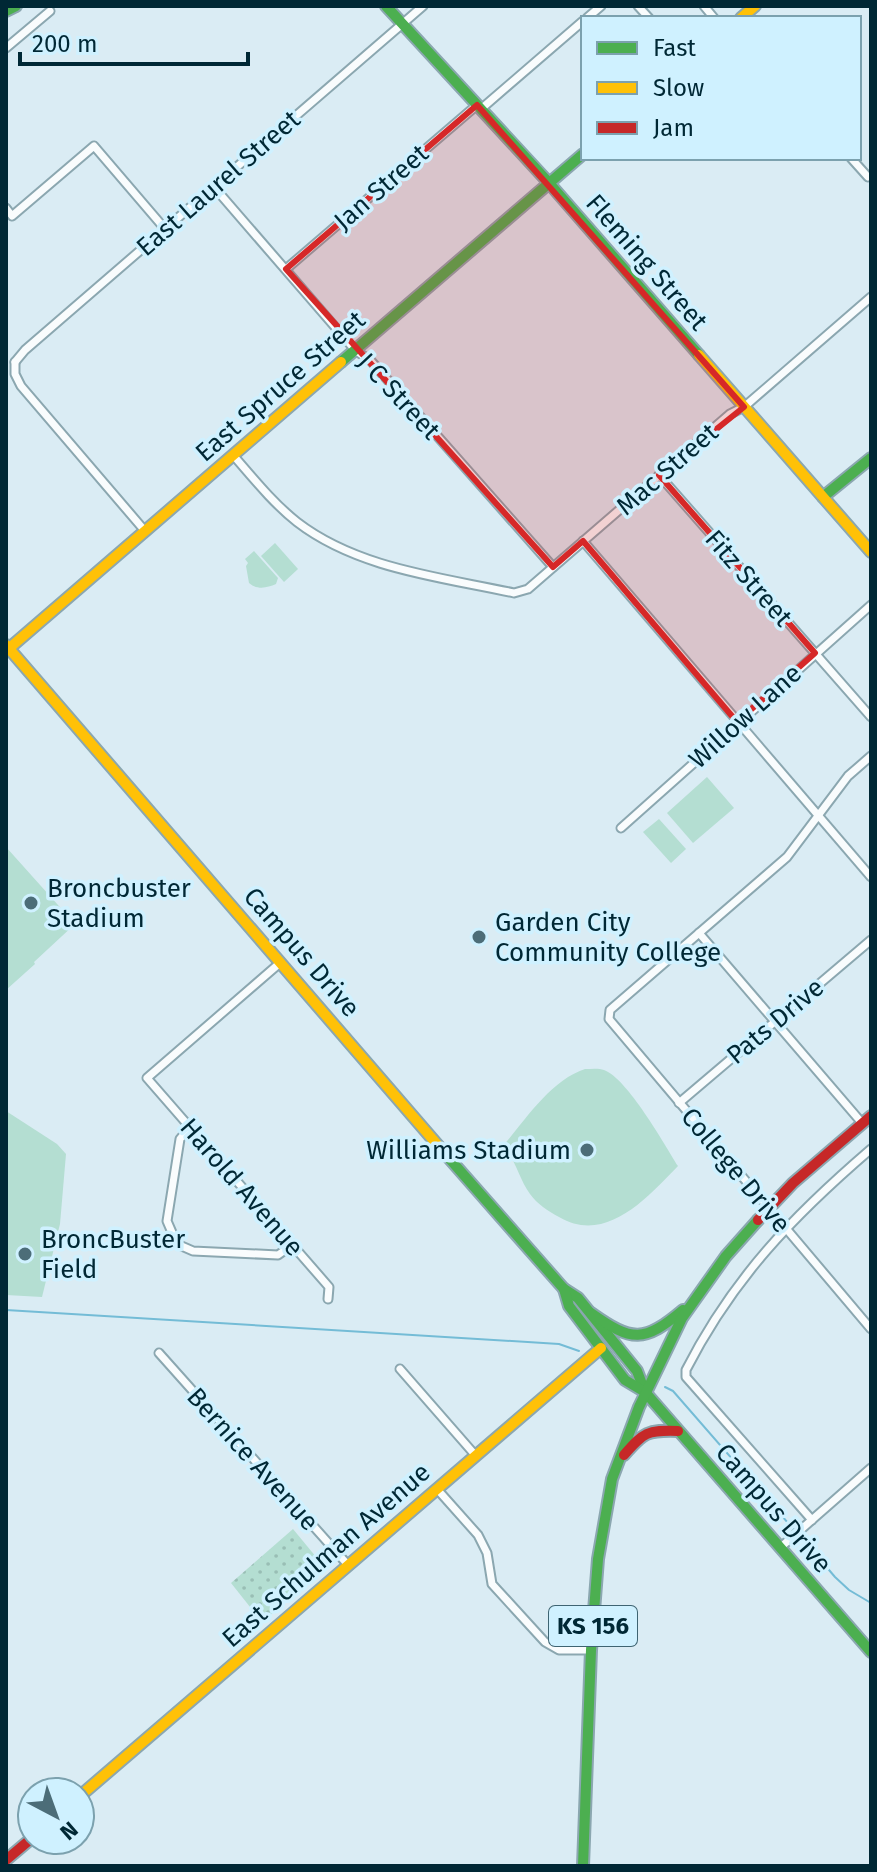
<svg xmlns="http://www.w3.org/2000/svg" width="877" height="1872" font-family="'Fira Sans',sans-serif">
  <defs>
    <pattern id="garden-dots" width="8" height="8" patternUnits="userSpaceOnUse" patternTransform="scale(2)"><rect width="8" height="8" fill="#b4ded2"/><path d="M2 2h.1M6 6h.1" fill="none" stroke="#99beb5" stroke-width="1.8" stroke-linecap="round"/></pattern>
  </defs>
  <rect width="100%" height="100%" fill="#daecf4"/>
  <g fill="#b4ded2">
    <path d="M275 543 298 569 284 582 261 556Z"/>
    <path d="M254 551 278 578 276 584C267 588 257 590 249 583L246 566 248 563 245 559Z"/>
    <path d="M707 777 734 808 693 843 667 813Z"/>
    <path d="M659 819 686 849 671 863 643 832Z"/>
    <path d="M6 847 75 924 34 962 35 964 6 990Z"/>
    <path d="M585 1069C591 1069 599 1068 604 1070 627 1078 665 1145 678 1166 648 1197 606 1245 559 1217 548 1211 537 1204 530 1194 519 1179 516 1160 503 1146 526 1119 551 1080 585 1069Z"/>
    <path d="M6 1111 57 1144 66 1154 60 1224 42 1297 6 1295Z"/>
  </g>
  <path fill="url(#garden-dots)" d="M293 1529 326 1569 262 1622 231 1583Z"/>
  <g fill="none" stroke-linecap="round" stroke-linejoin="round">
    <g stroke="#74bcd6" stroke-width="2">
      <path d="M6 1310 559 1344 579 1351"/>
      <path d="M665 1387 673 1391 795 1531"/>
      <path d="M800 1536 835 1577 849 1590 871 1603"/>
    </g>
    <defs>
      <g id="street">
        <path d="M638 6 649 18"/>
        <path d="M704 6 714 18"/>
        <path d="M587 18 601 6"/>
        <path d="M6 48 50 11"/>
        <path d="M481 109 583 21"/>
        <path d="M851 158 868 177"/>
        <path d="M214 187 355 350 371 361 553 567"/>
        <path d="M6 208 12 216 94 146 165 229"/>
        <path d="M286 269 477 105"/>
        <path d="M15 362 25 350 423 6"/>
        <path d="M15 362V374L21 386 145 531"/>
        <path d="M233 455C253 478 273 503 297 522 358 569 441 577 514 593L528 589 730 414 744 407 871 297"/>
        <path d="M659 475 871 717"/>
        <path d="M583 541 871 877"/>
        <path d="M871 756 848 776 787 857 610 1010 609 1019 871 1329"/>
        <path d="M621 828 871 605"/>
        <path d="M699 933 862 1123"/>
        <path d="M281 962 147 1078 329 1287 328 1299"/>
        <path d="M679 1103 871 940"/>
        <path d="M190 1127 180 1139 167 1221 177 1244 193 1251 278 1255 292 1245"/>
        <path d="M159 1353 348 1565"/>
        <path d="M400 1369 476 1456"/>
        <path d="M437 1489 478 1535 487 1553 492 1584 545 1642 559 1650H591"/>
        <path d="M812 1520 686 1377V1370C733 1278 793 1216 871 1149"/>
        <path d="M781 1547 871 1468"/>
      </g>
      <g id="fast">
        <path d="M386 6 549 183 699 355"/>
        <path d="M6 11 16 6"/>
        <path d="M341 362 583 154"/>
        <path d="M823 497 871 458"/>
        <path d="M448 1157 564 1289 578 1298 637 1371 645 1392"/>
        <path d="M564 1289 569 1306 625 1380 645 1392 871 1652"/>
        <path d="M591 1313C632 1342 644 1343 683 1310"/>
        <path d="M583 1866 591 1650 598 1559 612 1479 639 1407 682 1318 726 1256 758 1220"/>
      </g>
      <g id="slow">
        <path d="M741 18 755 6"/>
        <path d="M699 355 871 552"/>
        <path d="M6 645 448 1157"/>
        <path d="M6 651 341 362"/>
        <path d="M80 1796 601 1348"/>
      </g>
      <g id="jam">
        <path d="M758 1220 793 1183 871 1116"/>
        <path d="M624 1455C644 1432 647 1430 678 1431"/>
        <path d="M6 1860 32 1838"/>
      </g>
    </defs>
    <use href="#street" stroke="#8ba7b0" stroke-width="11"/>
    <use href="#fast" stroke="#8ba7b0" stroke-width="14"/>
    <use href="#slow" stroke="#8ba7b0" stroke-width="14"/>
    <use href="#jam" stroke="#8ba7b0" stroke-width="14"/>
    <use href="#street" stroke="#f9fcfd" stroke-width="7"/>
    <use href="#fast" stroke="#4caf50" stroke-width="10"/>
    <use href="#slow" stroke="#ffc107" stroke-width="10"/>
    <use href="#jam" stroke="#c62828" stroke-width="10"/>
  </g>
  <path fill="#d62828" fill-opacity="0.2" stroke="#d62828" stroke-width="6" stroke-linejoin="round" d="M477 105 744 407 659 475 815 653 737 722 583 541 553 567 286 269Z"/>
  <g fill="#4c6d78" stroke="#cff1ff" stroke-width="3">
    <circle cx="31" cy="903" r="8"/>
    <circle cx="479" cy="937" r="8"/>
    <circle cx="587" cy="1150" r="8"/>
    <circle cx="25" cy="1254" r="8"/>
  </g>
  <g text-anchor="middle" stroke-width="7" stroke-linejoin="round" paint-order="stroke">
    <rect fill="#cff1ff" stroke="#3e6472" stroke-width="2" x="549" y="1606" width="88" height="40" rx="6"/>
    <g font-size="24" font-weight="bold" fill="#002835">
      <text x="593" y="1634">KS 156</text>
    </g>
    <g font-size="26" fill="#002835" stroke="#cff1ff">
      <text transform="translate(218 183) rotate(-41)" y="9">East Laurel Street</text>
      <text transform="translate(381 187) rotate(-41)" y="9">Jan Street</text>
      <text transform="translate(647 262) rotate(49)" y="9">Fleming Street</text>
      <text transform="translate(280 386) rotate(-41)" y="9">East Spruce Street</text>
      <text transform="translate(399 396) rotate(47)" y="9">J C Street</text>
      <text transform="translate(667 469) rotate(-41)" y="9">Mac Street</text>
      <text transform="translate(749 578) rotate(49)" y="9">Fitz Street</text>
      <text transform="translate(745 716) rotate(-42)" y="9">Willow Lane</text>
      <text transform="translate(302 952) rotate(49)" y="9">Campus Drive</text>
      <text transform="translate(775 1021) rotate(-40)" y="9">Pats Drive</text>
      <text transform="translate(736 1170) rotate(50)" y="9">College Drive</text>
      <text transform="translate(242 1187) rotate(49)" y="9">Harold Avenue</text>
      <text transform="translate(253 1459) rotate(48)" y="9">Bernice Avenue</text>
      <text transform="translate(774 1508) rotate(49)" y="9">Campus Drive</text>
      <text transform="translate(326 1555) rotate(-41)" y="9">East Schulman Avenue</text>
    </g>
    <g font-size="26" fill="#002835" stroke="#cff1ff" text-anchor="start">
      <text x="47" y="897">Broncbuster<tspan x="47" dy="30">Stadium</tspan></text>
      <text x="495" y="931">Garden City<tspan x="495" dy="30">Community College</tspan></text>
      <text x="571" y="1159" text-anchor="end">Williams Stadium</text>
      <text x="41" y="1248">BroncBuster<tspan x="41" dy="30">Field</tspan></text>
    </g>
  </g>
  <rect width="877" height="1872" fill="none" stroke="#002835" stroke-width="16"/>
  <rect x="581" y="16" width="280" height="144" fill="#cff1ff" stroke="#7ca1ae" stroke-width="2"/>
  <rect x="597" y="42" width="40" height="12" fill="#4caf50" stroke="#7ca1ae" stroke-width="2"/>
  <text x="653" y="56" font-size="24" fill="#002835">Fast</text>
  <rect x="597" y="82" width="40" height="12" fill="#ffc107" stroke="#7ca1ae" stroke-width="2"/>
  <text x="653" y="96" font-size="24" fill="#002835">Slow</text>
  <rect x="597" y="122" width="40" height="12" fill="#c62828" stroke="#7ca1ae" stroke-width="2"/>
  <text x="653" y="136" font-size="24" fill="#002835">Jam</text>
  <g transform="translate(56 1816) rotate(139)"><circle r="38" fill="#cff1ff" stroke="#7ca1ae" stroke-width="2"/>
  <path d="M0-6L14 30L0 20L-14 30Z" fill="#4c6d78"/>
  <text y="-12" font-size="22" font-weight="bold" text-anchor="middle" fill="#002835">N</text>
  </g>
  <path d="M20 52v12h228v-12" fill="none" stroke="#002835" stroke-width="4"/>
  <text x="32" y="52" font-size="24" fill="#002835" stroke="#cff1ff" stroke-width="6" paint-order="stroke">200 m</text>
</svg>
